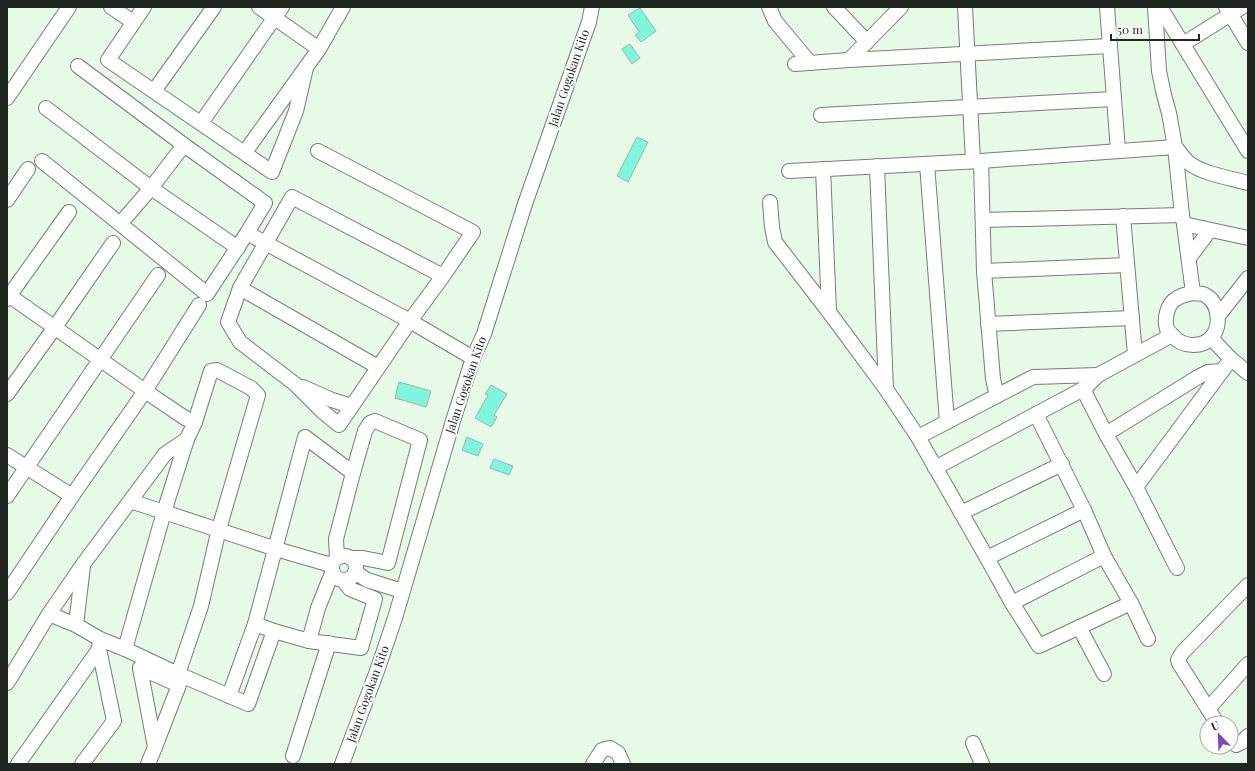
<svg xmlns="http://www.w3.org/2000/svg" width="1255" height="771" font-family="'Playfair Display',serif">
  <rect width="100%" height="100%" fill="#e7f9e7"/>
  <g fill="#7ff6dc" stroke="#9bb5ae">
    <path d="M640 8 656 31 641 42 635 35 639 32 628 15Z"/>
    <path d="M630 44 640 58 632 64 622 49Z"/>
    <path d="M637 137 648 142 628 182 617 176Z"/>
    <path d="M399 382 431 391 426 407 395 398Z"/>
    <path d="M491 385 507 394 494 415 497 417 491 427 475 418 488 395 485 394Z"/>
    <path d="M467 437 483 444 478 456 462 450Z"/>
    <path d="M494 459 513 466 509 475 490 468Z"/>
  </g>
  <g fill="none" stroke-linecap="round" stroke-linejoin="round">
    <defs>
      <g id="street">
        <path d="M111 7 133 22"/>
        <path d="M144 7 108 60 272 172 296 111 306 68"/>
        <path d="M259 7 319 49"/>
        <path d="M769 7 775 21 810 63"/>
        <path d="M834 7 867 42"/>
        <path d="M965 7 973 161"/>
        <path d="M1107 7 1118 151"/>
        <path d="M1155 7 1159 71 1164 95 1169 113 1175 147C1180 152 1184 159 1189 163 1203 174 1231 178 1248 183"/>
        <path d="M1160 7 1248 151"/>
        <path d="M1226 7 1248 43"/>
        <path d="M1183 44 1242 7"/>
        <path d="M849 60 901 7"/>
        <path d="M795 64 849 60 1110 46"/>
        <path d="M78 66 184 145 265 203 247 233 410 321 473 358"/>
        <path d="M154 91 214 7"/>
        <path d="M7 98 69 7"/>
        <path d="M46 108 151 188 238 248"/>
        <path d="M821 115 1114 99"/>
        <path d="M201 123 282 7"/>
        <path d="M318 151 473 232 443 276 292 197 240 288 228 322 240 342 295 384 322 411 339 425 410 321 443 276"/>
        <path d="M245 152 319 49 343 7"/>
        <path d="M42 161 207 294 247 233"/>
        <path d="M981 161 984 271 993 379 997 396"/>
        <path d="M927 164 947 422"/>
        <path d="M877 166 886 389"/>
        <path d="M823 169 829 312"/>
        <path d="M789 171 981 161 1175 147 1182 215 1184 224 1193 293"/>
        <path d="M7 200 28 169"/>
        <path d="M770 202 772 227 775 242 829 312 886 389 918 437 987 558 1012 603 1039 646 1131 603"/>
        <path d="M1123 216 1135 355"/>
        <path d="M983 220 1182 215"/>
        <path d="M120 224 151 188 184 145"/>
        <path d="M1184 224 1248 238"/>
        <path d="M1189 258 1210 230"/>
        <path d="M984 271 1127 265"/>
        <path d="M240 288 378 367"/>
        <path d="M1193 293C1196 294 1202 293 1205 295 1219 302 1222 326 1211 338 1201 348 1182 347 1173 336 1171 334 1168 331 1167 329 1164 319 1167 304 1176 299 1181 295 1187 294 1193 293Z"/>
        <path d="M7 294 145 391 185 418 195 422 187 439 164 512 276 549 331 565"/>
        <path d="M7 299 69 212"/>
        <path d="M1218 316 1248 278"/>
        <path d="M988 324 1132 318"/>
        <path d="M1172 335 1098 375 1085 388 1086 395 1106 434 1136 487 1177 568"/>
        <path d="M1211 338 1231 359 1248 373"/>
        <path d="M303 387 332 400 351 406"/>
        <path d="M7 394 55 327 113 243"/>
        <path d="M1036 414 1084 510 1104 556 1131 603 1148 639"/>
        <path d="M1106 434 1198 377 1208 372 1222 371"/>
        <path d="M918 437 1033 377 1098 375"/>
        <path d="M7 455 72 496"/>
        <path d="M935 468 1085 388"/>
        <path d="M1136 487 1231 359"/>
        <path d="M7 496 158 275"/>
        <path d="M961 513 1062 464"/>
        <circle cx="344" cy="568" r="12"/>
        <path d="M337 558 336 539 353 473 365 431 370 423 375 421 420 440 388 563 363 558H351"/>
        <path d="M987 558 1084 510"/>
        <path d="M355 572 367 580 402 591"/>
        <path d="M344 581 350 589 375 599 361 648 309 641 274 631 255 624 305 437 353 473"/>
        <path d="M7 593 72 496 145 391 199 305"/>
        <path d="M1012 603 1104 556"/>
        <path d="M49 614 76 625 100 639 125 649 178 674 248 704 274 631"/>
        <path d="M76 625 83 566"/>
        <path d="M1079 627 1104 674"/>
        <path d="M309 641 318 608 332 573"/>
        <path d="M125 649 164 512 130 501"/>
        <path d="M140 668 179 685 155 747"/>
        <path d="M140 668 155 747 148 764"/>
        <path d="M178 674 201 606 219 529 258 395 251 388 217 370 211 371 195 422"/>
        <path d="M7 683 49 614 84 563 165 454 187 439"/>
        <path d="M229 696 255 624"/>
        <path d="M1208 709 1248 664"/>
        <path d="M1217 723 1179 663 1178 660 1182 653 1248 585"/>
        <path d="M1231 742 1236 745 1242 742 1248 736"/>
        <path d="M973 743 982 764"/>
        <path d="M293 756 329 643"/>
        <path d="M18 764 99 649 100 639"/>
        <path d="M82 764 114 721 99 649"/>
        <path d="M342 764 377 671 395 618 453 421 473 358 484 334 525 204 589 22 592 7"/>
        <path d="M593 764 602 750 610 748 618 753 623 764"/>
      </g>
    </defs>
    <use href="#street" stroke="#718172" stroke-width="16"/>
    <use href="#street" stroke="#fff" stroke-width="14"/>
  </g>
  <g text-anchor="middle" stroke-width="4" stroke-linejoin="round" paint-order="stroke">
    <g font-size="12" fill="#202720" stroke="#fff">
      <text transform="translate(569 78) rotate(-71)" y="4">Jalan Gogokan Kito</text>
      <text transform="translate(466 385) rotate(-71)" y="4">Jalan Gogokan Kito</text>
      <text transform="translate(368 694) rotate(-70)" y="4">Jalan Gogokan Kito</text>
    </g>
  </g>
  <rect width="1255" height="771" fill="none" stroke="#202720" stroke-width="16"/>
  <g transform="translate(1219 735) rotate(337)"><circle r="19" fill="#ffffff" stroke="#a6a9a6"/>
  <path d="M0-3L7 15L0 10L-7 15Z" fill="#7e48bf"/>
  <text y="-6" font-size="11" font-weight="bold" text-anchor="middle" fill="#202720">U</text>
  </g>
  <path d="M1111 34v6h88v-6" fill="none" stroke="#202720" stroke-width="2"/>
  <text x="1117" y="34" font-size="12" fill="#202720" stroke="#ffffff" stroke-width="3" paint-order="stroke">50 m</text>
</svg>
